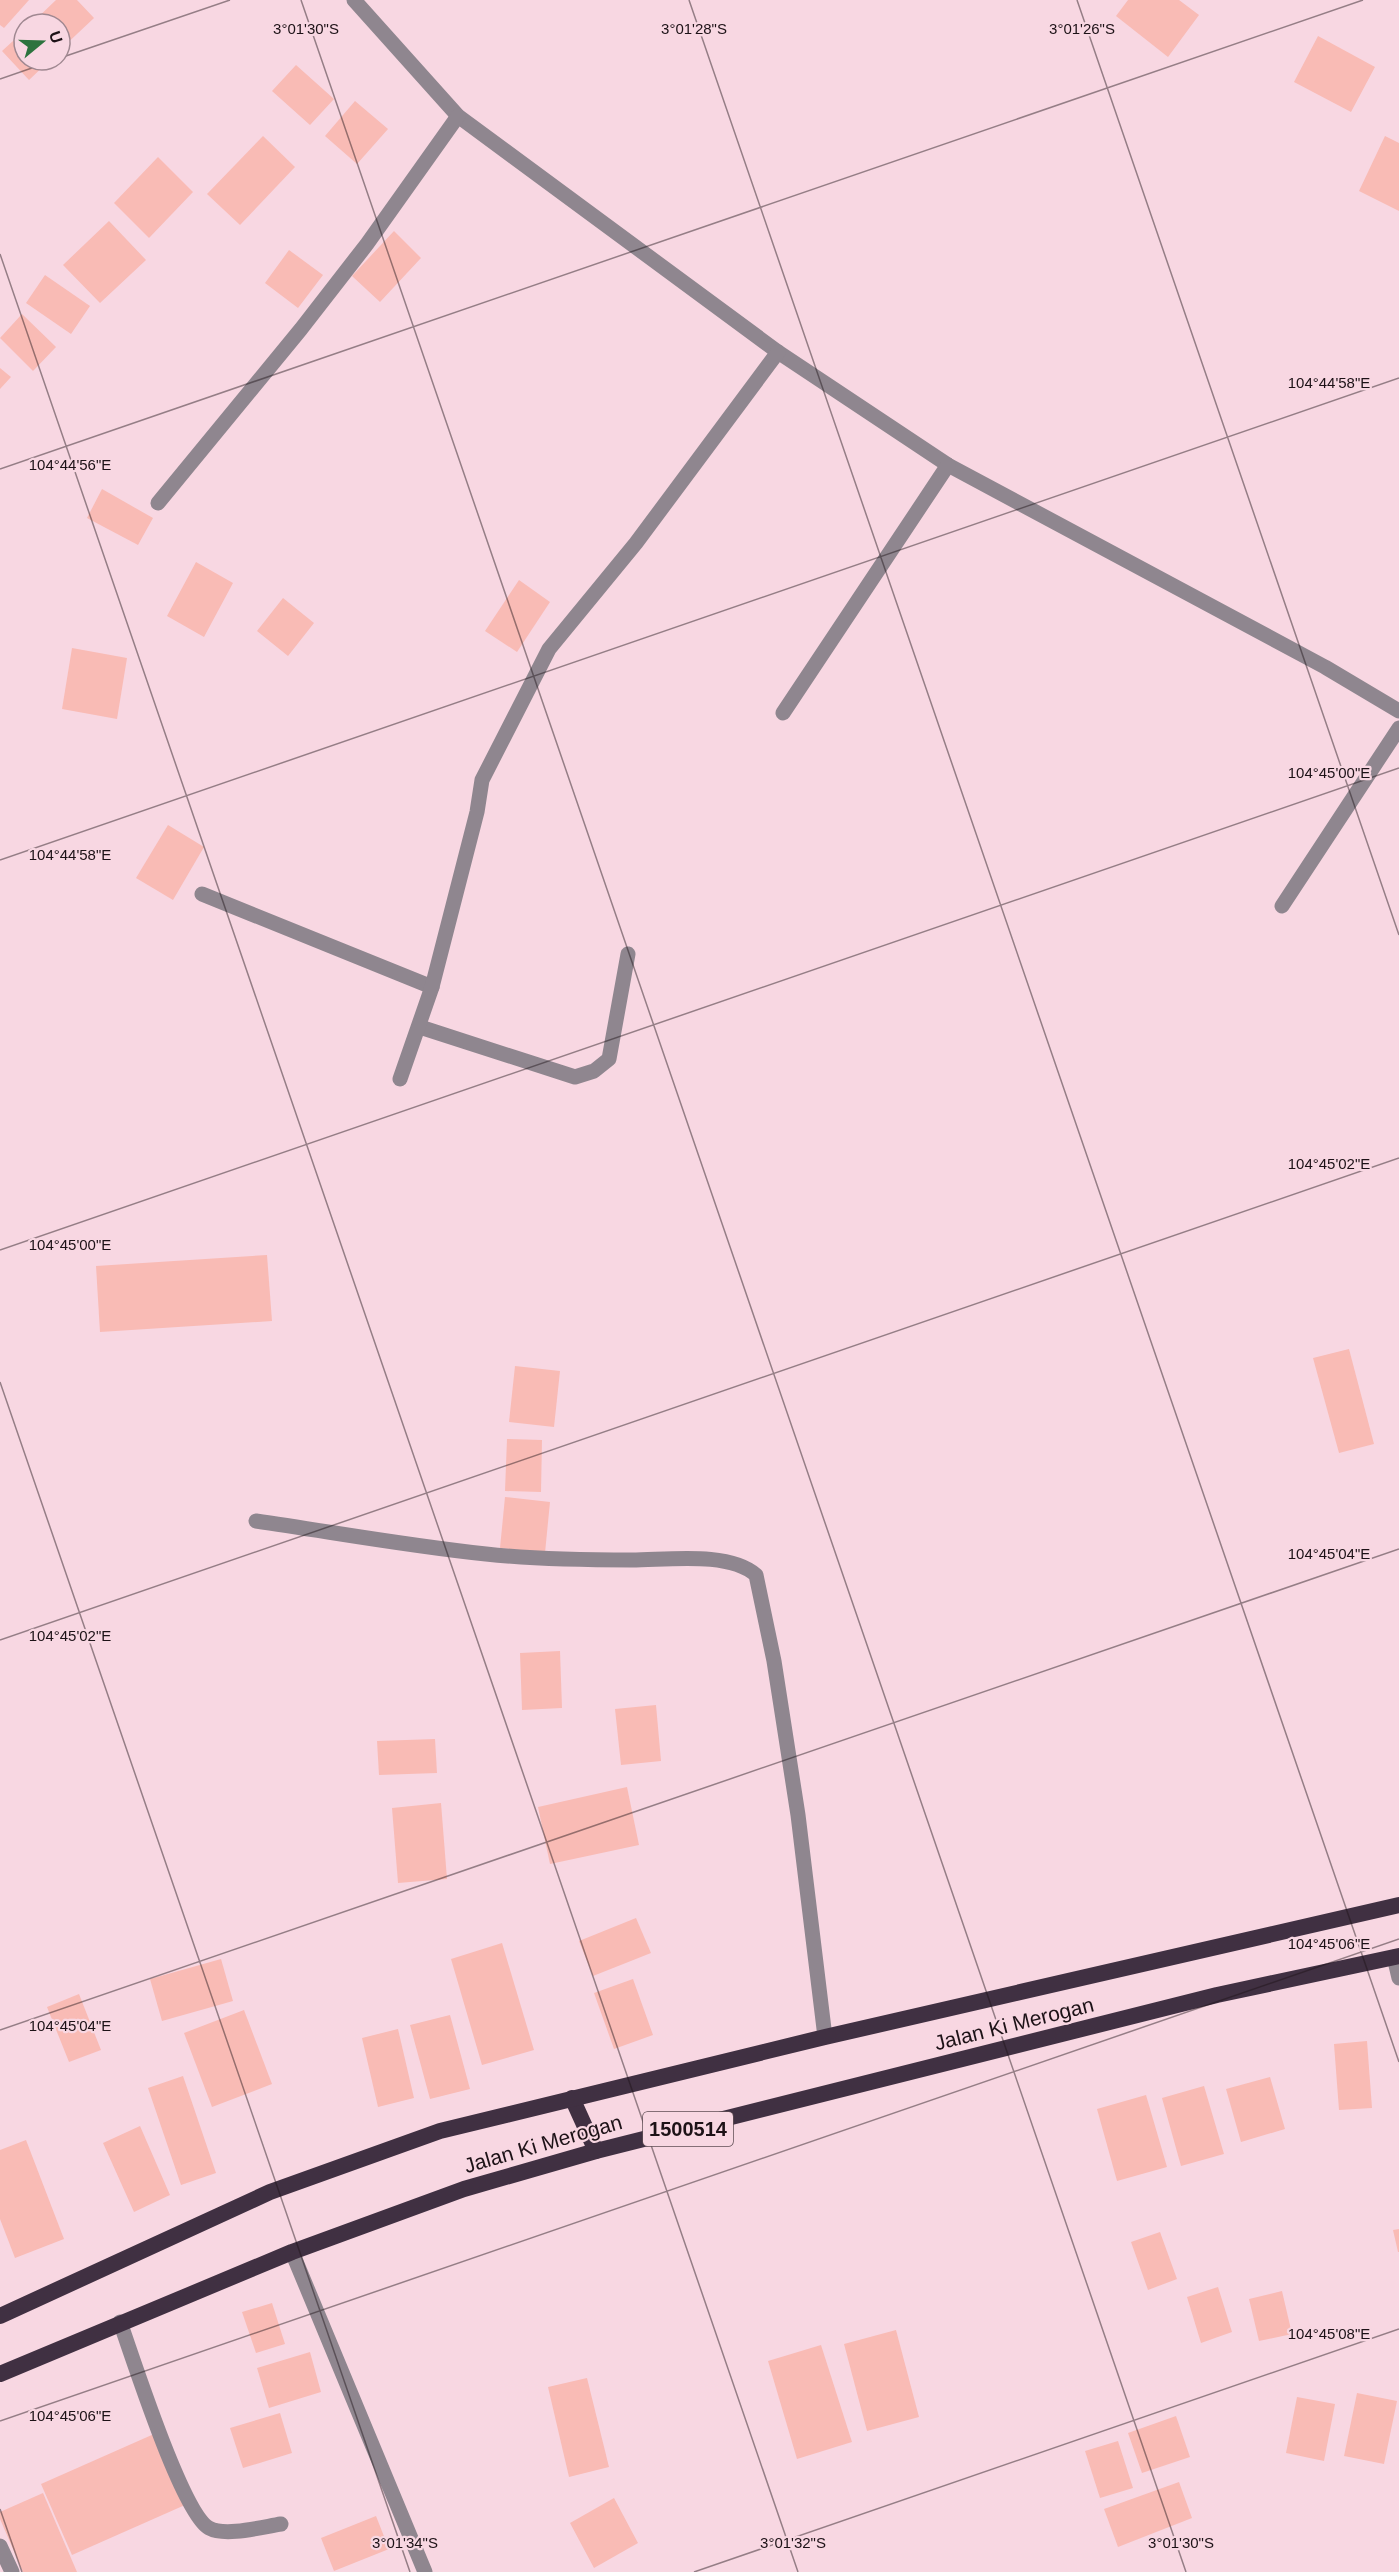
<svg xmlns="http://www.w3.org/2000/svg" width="1399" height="2572" font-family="Helvetica,sans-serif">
  <rect width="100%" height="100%" fill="#f8d7e2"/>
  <g fill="#f9bbb5">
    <path d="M0 0H29L4 28 0 25Z"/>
    <path d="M56 0H77L94 18 60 50V24H31Z"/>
    <path d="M1128 0H1179L1199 15 1168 57 1116 16Z"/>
    <path d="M24 31V60H50L29 80 2 51Z"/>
    <path d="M1318 36 1375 67 1351 112 1294 82Z"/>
    <path d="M296 65 334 99 310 125 272 91Z"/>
    <path d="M355 101 388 129 357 164 325 136Z"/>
    <path d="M263 136 295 167 240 225 207 194Z"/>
    <path d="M1385 136 1399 143V211L1359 191Z"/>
    <path d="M158 157 193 192 149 238 114 203Z"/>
    <path d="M109 221 146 260 100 303 63 265Z"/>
    <path d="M394 231 421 258 380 302 352 276Z"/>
    <path d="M289 250 323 275 298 308 265 283Z"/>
    <path d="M45 275 90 306 71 334 26 303Z"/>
    <path d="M22 314 56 347 33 371 0 338Z"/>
    <path d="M0 368 11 377 0 389Z"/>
    <path d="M102 489 153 518 138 545 87 518Z"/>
    <path d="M196 562 233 583 204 637 167 616Z"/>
    <path d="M519 580 550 602 517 652 485 631Z"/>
    <path d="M283 598 314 623 288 656 257 631Z"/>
    <path d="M72 648 127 658 117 719 62 709Z"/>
    <path d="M168 825 204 847 173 900 136 878Z"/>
    <path d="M267 1255 272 1321 100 1332 96 1266Z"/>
    <path d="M1349 1349 1374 1444 1339 1453 1313 1358Z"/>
    <path d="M515 1366 560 1371 554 1427 509 1422Z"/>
    <path d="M507 1439 542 1440 541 1492 505 1491Z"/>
    <path d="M505 1497 550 1502 545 1553 500 1548Z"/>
    <path d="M560 1651 562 1708 522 1710 520 1653Z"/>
    <path d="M656 1705 661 1761 621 1765 615 1709Z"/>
    <path d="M435 1739 437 1773 379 1775 377 1741Z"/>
    <path d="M627 1787 639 1845 550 1864 538 1807Z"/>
    <path d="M441 1803 447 1879 398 1883 392 1808Z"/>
    <path d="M636 1918 651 1953 593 1976 579 1941Z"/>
    <path d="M502 1943 534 2050 482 2065 451 1959Z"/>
    <path d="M221 1959 233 2001 162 2021 150 1979Z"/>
    <path d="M633 1979 653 2035 614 2049 594 1993Z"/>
    <path d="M79 1994 101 2050 69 2062 47 2007Z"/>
    <path d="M244 2010 272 2084 212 2107 184 2033Z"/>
    <path d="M450 2015 470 2089 430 2099 410 2025Z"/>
    <path d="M398 2029 414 2098 378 2107 362 2038Z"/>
    <path d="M1367 2041 1372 2108 1339 2110 1334 2044Z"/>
    <path d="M183 2076 216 2173 181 2185 148 2088Z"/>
    <path d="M1270 2077 1285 2129 1241 2142 1226 2089Z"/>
    <path d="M1204 2086 1224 2154 1181 2166 1162 2098Z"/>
    <path d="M1146 2095 1167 2167 1117 2181 1097 2109Z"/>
    <path d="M140 2126 170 2195 134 2212 103 2143Z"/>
    <path d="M26 2140 64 2239 15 2258 0 2219V2150Z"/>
    <path d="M1399 2229V2252H1398L1393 2230Z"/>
    <path d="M1160 2232 1177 2279 1148 2290 1131 2242Z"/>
    <path d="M1218 2287 1232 2332 1201 2343 1187 2297Z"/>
    <path d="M1282 2291 1292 2334 1259 2341 1249 2299Z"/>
    <path d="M272 2303 285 2344 256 2353 242 2312Z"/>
    <path d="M896 2330 919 2417 867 2431 844 2344Z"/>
    <path d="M821 2345 852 2442 797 2459 768 2361Z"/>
    <path d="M310 2352 321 2392 269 2408 257 2368Z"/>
    <path d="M587 2378 609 2467 569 2477 548 2387Z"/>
    <path d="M1357 2393 1397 2401 1384 2464 1344 2456Z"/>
    <path d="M1297 2397 1335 2404 1324 2461 1286 2453Z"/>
    <path d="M280 2413 292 2453 243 2468 230 2428Z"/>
    <path d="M1176 2416 1190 2457 1142 2473 1128 2433Z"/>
    <path d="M154 2434 185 2505 72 2555 41 2484Z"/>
    <path d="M1118 2441 1133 2488 1100 2498 1085 2451Z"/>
    <path d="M1179 2482 1192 2518 1118 2547 1104 2509Z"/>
    <path d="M43 2493 77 2572H23L0 2519V2512Z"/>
    <path d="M614 2498 638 2543 594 2568 570 2523Z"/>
    <path d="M376 2516 389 2549 334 2571 321 2538Z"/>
  </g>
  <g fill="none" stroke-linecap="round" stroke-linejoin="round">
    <path stroke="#8f868f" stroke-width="15" d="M1282 906 1399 728"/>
    <g stroke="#8f868f" stroke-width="15">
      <path d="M354 0 458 116 778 352 948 465 1325 667 1399 711"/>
      <path d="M158 503 301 329 367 244 458 116"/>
      <path d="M783 713 948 465"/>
      <path d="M202 894 432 987"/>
      <path d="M420 1027 575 1077 594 1071 609 1059 628 954"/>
      <path d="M400 1079 432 987 477 812 482 780 549 649 636 543 778 352"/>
      <path d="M256 1521C332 1532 409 1546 486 1554 531 1559 586 1560 632 1560 667 1560 729 1551 756 1575L774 1661 798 1815 825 2037"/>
      <path d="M1394 1957 1399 1978"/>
      <path d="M292 2252 425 2572"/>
      <path d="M120 2322C133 2358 182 2513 209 2528 225 2537 262 2527 281 2524"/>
      <path d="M0 2546 12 2572"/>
    </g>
    <g stroke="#403042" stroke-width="16">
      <path d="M572 2098 596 2151"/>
      <path d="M0 2316 270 2192 440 2131 825 2037 1399 1905"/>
      <path d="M0 2374 292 2252 464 2189 596 2151 1217 1995 1399 1956"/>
    </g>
  </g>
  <path fill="none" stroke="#1d1217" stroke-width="1.5" stroke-opacity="0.45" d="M301 0 1186 2572M689 0 1399 2062M1077 0 1399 935M60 58 230 0M0 79 55 60M0 254 798 2572M0 469 1363 0M0 860 1399 378M0 1250 1399 768M0 1382 410 2572M0 1640 1399 1158M0 2030 1399 1549M0 2421 1399 1939M0 2509 22 2572M694 2572 1399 2329"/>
  <g text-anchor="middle" stroke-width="4.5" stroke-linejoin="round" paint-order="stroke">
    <rect fill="#f8d7e2" stroke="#5f4d54" stroke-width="1.5" x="643" y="2112" width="90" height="34" rx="4.5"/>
    <g font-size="20" font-weight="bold" fill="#1d1217">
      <text x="688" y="2136">1500514</text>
    </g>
    <g font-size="21" fill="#1d1217" stroke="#f8d7e2">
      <text transform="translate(1014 2024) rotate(-14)" y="7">Jalan Ki Merogan</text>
      <text transform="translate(543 2144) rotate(-16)" y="7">Jalan Ki Merogan</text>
    </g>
  </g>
  <g font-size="15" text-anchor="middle" fill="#1d1217" stroke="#f8d7e2" stroke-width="4.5" stroke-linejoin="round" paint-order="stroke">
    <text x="306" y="34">3°01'30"S</text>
    <text x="694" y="34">3°01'28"S</text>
    <text x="1082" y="34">3°01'26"S</text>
    <text x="1329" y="388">104°44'58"E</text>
    <text x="70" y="470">104°44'56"E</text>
    <text x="1329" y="778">104°45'00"E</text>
    <text x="70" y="860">104°44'58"E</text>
    <text x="1329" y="1169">104°45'02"E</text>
    <text x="70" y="1250">104°45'00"E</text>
    <text x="1329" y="1559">104°45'04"E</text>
    <text x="70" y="1641">104°45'02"E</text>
    <text x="1329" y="1949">104°45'06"E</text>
    <text x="70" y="2031">104°45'04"E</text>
    <text x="1329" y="2339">104°45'08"E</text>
    <text x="70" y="2421">104°45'06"E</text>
    <text x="405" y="2548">3°01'34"S</text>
    <text x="793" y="2548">3°01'32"S</text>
    <text x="1181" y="2548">3°01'30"S</text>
  </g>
  <g transform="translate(42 42) rotate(71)"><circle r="28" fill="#f8d7e2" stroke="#a08891" stroke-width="1.5"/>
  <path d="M0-4.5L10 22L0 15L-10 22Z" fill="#2d733e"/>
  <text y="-9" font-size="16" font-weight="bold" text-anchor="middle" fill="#1d1217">U</text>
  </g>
</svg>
